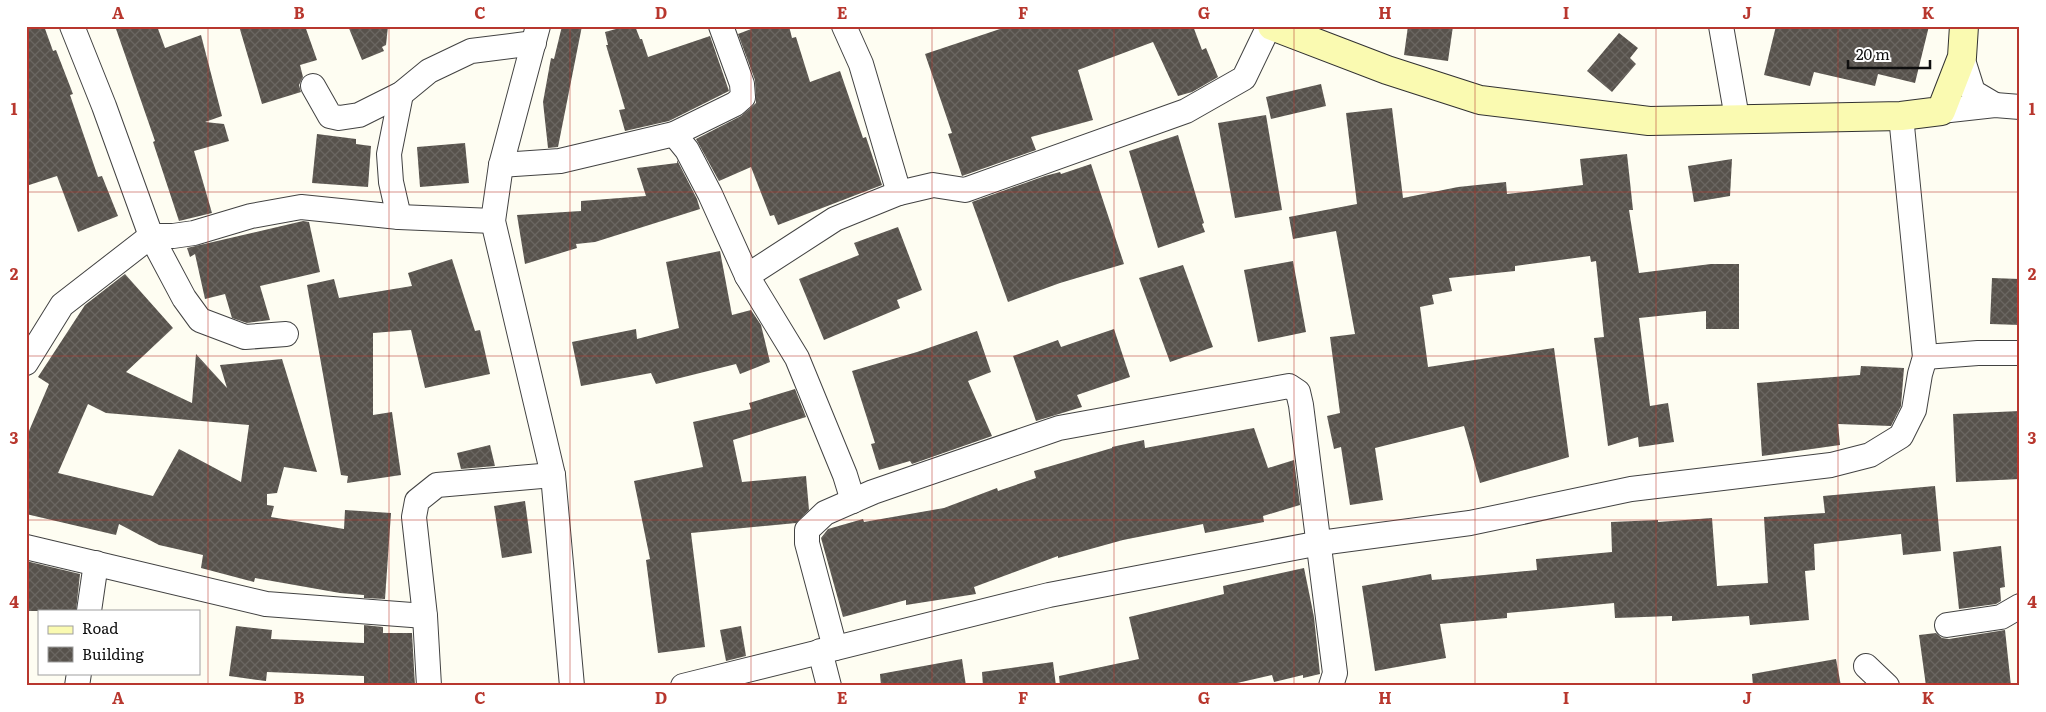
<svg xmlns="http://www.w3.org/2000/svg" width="2046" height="712" font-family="Literata,serif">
  <defs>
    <pattern id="building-cross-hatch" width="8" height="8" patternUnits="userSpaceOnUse" patternTransform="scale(1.25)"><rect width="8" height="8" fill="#57524c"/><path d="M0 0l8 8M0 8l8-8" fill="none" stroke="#6a6661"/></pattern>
  </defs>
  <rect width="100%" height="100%" fill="#fefdf2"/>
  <g fill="url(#building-cross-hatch)" fill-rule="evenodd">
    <path d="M26 26H44L53 51 56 50 73 94 70 95 98 177 102 176 118 216 78 232 57 176 26 186Z"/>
    <path d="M115 26H157L165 48 201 35 222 116 205 122 224 124 229 141 194 151 212 213 179 221 153 142 155 141Z"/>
    <path d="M239 26H305L317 60 300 65 303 77 299 85 301 92 262 104Z"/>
    <path d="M348 26H388L386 45 382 47 384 51 362 60Z"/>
    <path d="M562 26H582L558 147 548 148 543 102 551 58 554 59Z"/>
    <path d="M627 26H635L640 39H642L648 57 710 36 729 91 669 121 625 131 619 110 625 109 606 45H608L605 32Z"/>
    <path d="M759 26H789L792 38 796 37 810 82 840 71 863 138 866 137 882 185 778 225 774 215 770 216 751 167 719 181 696 139 741 116 756 103 755 80 738 34Z"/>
    <path d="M1009 26H1193L1202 50 1206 48 1218 77 1192 92 1178 96 1153 42 1078 70 1093 120 1031 137 1036 150 962 176 948 134 952 133 925 54Z"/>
    <path d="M1408 26H1453L1448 61 1404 55Z"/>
    <path d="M1776 26H1929L1915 83 1878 74 1875 86 1814 72 1810 86 1764 75Z"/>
    <path d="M1619 33 1638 48 1630 58 1636 64 1612 92 1587 71Z"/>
    <path d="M1321 84 1326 106 1271 119 1266 97Z"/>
    <path d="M1392 108 1403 198 1458 187 1506 182 1507 194 1583 185 1580 159 1627 154 1633 210H1629L1639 273 1711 264H1739V329H1706V311L1639 318 1650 406 1668 403 1674 442 1639 447 1638 437 1608 446 1594 338 1604 337 1596 261 1591 262 1590 256 1515 266V271L1449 278 1452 291 1432 295 1434 304 1420 307 1428 367 1554 348 1569 457 1480 483 1464 426 1375 448 1383 500 1350 505 1341 447 1334 449 1327 416 1340 413 1330 337 1355 334 1336 231 1293 239 1289 217 1357 204 1346 113Z"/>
    <path d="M1266 115 1282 210 1235 218 1218 123Z"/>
    <path d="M317 134 356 139V144L371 146 368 187 312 183Z"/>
    <path d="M1178 135 1204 223 1202 224 1205 232 1158 248 1129 151Z"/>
    <path d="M465 143 469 183 420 187 417 147Z"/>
    <path d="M1732 159 1730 196 1694 202 1688 166Z"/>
    <path d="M677 160 697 199 700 209 595 242 576 244 577 248 525 264 517 215 581 211V201L646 196 637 168 677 163Z"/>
    <path d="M1091 164 1124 264 1060 283 1008 302 972 202 1045 176 1060 172 1061 174Z"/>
    <path d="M303 221 309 222 320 272 260 286 270 320 247 323 232 318 225 294 205 299 195 254 190 257 187 248Z"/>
    <path d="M898 227 922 290 897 300 900 308 824 340 799 279 859 255 854 243Z"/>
    <path d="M720 251 732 315 751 310 761 325 770 362 740 374 736 364 656 384 651 373 581 386 572 342 636 329 637 339 679 328 666 262Z"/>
    <path d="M452 259 475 331 480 330 490 374 425 388 411 330 373 333V415L392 412 401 475 347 483 348 476 341 475 307 285 334 279 339 298 412 286 408 273Z"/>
    <path d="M1293 261 1306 332 1258 342 1244 270Z"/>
    <path d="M1183 265 1213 347 1170 362 1139 278Z"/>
    <path d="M125 274 173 328 126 372 192 403 196 354 227 388 220 365 282 359 317 472 284 467 277 493 267 494V505L274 506 271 517 344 529 345 510 391 513 385 599 364 598V595L340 593 255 578 254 582 201 568 203 555 159 545 119 524 116 535 26 514V438L49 384 38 377 85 305ZM88 404 106 413 249 425 241 482 179 449 153 496 58 473Z"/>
    <path d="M1992 278 2020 279V325L1990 324Z"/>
    <path d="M1114 329 1130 377 1077 395 1082 407 1036 421 1013 356 1058 340 1061 347Z"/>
    <path d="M977 331 991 372 968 381 992 436 912 464 910 461 879 470 871 444 875 443 852 371 917 352Z"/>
    <path d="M1861 366 1904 368 1901 406 1891 426 1838 424 1840 445 1762 456 1757 383 1860 375Z"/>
    <path d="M795 389 806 417 733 440 742 482 806 476 809 510 796 523 691 533 705 647 658 653 646 560 650 559 634 481 703 467 693 422 751 409 749 403Z"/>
    <path d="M2020 411V479L1956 482 1953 414Z"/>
    <path d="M1254 428 1268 468 1294 460 1300 505 1263 516 1264 522 1205 533 1203 524 1123 540 1058 558V556L974 587 976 594 906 605V600L843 617 821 538 828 529 863 519 864 522 944 508 997 488 998 491 1036 478 1034 471 1112 448V447L1144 440 1145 448Z"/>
    <path d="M490 445 495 466 461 469 457 453Z"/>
    <path d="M1935 486 1941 551 1903 555 1901 534 1814 544 1815 570 1805 571 1809 620 1750 625 1749 616 1672 621V616L1615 618 1614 603 1507 613V618L1440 624 1446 658 1375 671 1362 586 1431 574 1432 580 1537 570 1536 559 1612 552 1611 522 1658 520V522L1712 518 1717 586 1768 583 1764 517 1825 513 1823 496Z"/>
    <path d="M525 501 532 553 502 558 494 506Z"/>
    <path d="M2001 546 2005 587 2000 588 2001 601 1996 604 1959 609 1953 552Z"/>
    <path d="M26 561 80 574 76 611H26Z"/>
    <path d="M1304 568 1314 617 1320 674 1303 678V675L1274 682 1272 675 1224 686H1060L1059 676 1139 659 1129 617 1224 594 1223 586Z"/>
    <path d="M364 625 383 627V633H412L415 686H364V676L267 672 266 681 229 676 236 626 272 630 271 639 364 643Z"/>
    <path d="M741 626 746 656 726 661 720 630Z"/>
    <path d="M2005 630 2011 686H1926L1919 635 1936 633 1942 638 1949 639Z"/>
    <path d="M962 659 966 686H881L880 674Z"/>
    <path d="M1836 659 1841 686H1753L1752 674Z"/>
    <path d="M1053 662 1056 686H983L982 672Z"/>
  </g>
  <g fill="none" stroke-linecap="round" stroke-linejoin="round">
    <defs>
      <g id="street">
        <path d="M72 26 104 106 151 236 184 298 200 320 245 337 286 334"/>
        <path d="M538 26 501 165 493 221 553 475 572 686"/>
        <path d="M844 26 861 64 899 193"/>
        <path d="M1721 26 1737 118"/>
        <path d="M1962 57 1973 92 1995 105"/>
        <path d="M313 86 330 116 339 118 359 115 401 94 429 71 471 51 534 43"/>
        <path d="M1941 111 1995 105 2020 107"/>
        <path d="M674 134 687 150 710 194 747 276 797 358 845 475 853 501"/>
        <path d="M501 165 560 161 674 134 735 104 743 97 742 84 721 26"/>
        <path d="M399 217 391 182 389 154 401 94"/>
        <path d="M747 276 835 219 899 193 933 185 965 190 1186 111 1244 78 1269 26"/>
        <path d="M1925 357 1978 353H2020"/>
        <path d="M26 363 62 305 151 236H173L194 233 251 216 301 207 399 217 493 221"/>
        <path d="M26 547 266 604 425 616"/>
        <path d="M89 611 96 563"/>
        <path d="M1947 625 2001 617 2020 606"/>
        <path d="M835 648 807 543V530L825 513 873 492 1059 428 1289 386 1298 392 1301 405 1335 673 1331 686"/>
        <path d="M820 651 829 686"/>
        <path d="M1866 666 1887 686"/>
        <path d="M77 686 79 673"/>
        <path d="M429 686 425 616 414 517 417 501 437 485 553 475"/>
        <path d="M683 686 1049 595 1320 543 1470 523 1631 489 1831 465 1870 455 1901 436 1914 410 1920 374 1925 357 1901 116"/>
      </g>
      <path id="secondary" d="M1272 26 1387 70 1480 100 1649 121 1901 116 1941 111 1962 57 1964 26"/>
    </defs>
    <use href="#street" stroke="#424242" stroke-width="26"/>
    <use href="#secondary" stroke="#313131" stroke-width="30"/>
    <use href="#street" stroke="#fff" stroke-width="24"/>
    <use href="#secondary" stroke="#fafab1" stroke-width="28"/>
  </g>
  <path fill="none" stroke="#b8372e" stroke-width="1" stroke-opacity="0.55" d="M208 26V686M389 26V686M570 26V686M751 26V686M932 26V686M1114 26V686M1294 26V686M1475 26V686M1656 26V686M1838 26V686M26 192H2020M26 356H2020M26 520H2020"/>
  <rect width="2046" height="712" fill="none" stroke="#ffffff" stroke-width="55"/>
  <rect x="38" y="610" width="162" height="65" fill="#ffffff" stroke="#9f9f9f"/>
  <rect x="48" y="626" width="25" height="8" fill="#fafab1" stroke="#9f9f9f"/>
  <text x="82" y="634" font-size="15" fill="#0f0f0f">Road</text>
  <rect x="48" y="647" width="25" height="15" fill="url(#building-cross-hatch)" stroke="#9f9f9f"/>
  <text x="82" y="660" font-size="15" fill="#0f0f0f">Building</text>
  <path d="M1848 60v8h82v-8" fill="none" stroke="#0f0f0f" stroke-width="2.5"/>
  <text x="1856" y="60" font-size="15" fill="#0f0f0f" stroke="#ffffff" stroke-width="4" paint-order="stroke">20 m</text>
  <rect x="28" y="28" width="1990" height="656" fill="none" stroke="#b8372e" stroke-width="2"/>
  <g font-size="16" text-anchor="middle" font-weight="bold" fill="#b8372e">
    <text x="118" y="19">A</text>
    <text x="299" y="19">B</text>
    <text x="480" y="19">C</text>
    <text x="661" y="19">D</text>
    <text x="842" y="19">E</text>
    <text x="1023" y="19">F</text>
    <text x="1204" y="19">G</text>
    <text x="1385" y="19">H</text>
    <text x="1566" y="19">I</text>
    <text x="1747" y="19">J</text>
    <text x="1928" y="19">K</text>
    <text x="14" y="115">1</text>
    <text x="2032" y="115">1</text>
    <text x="14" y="280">2</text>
    <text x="2032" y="280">2</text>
    <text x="14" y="444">3</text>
    <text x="2032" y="444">3</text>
    <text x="14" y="608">4</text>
    <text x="2032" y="608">4</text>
    <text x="118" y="704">A</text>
    <text x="299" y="704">B</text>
    <text x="480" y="704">C</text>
    <text x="661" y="704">D</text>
    <text x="842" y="704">E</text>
    <text x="1023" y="704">F</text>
    <text x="1204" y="704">G</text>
    <text x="1385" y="704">H</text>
    <text x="1566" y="704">I</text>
    <text x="1747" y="704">J</text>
    <text x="1928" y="704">K</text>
  </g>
</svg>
